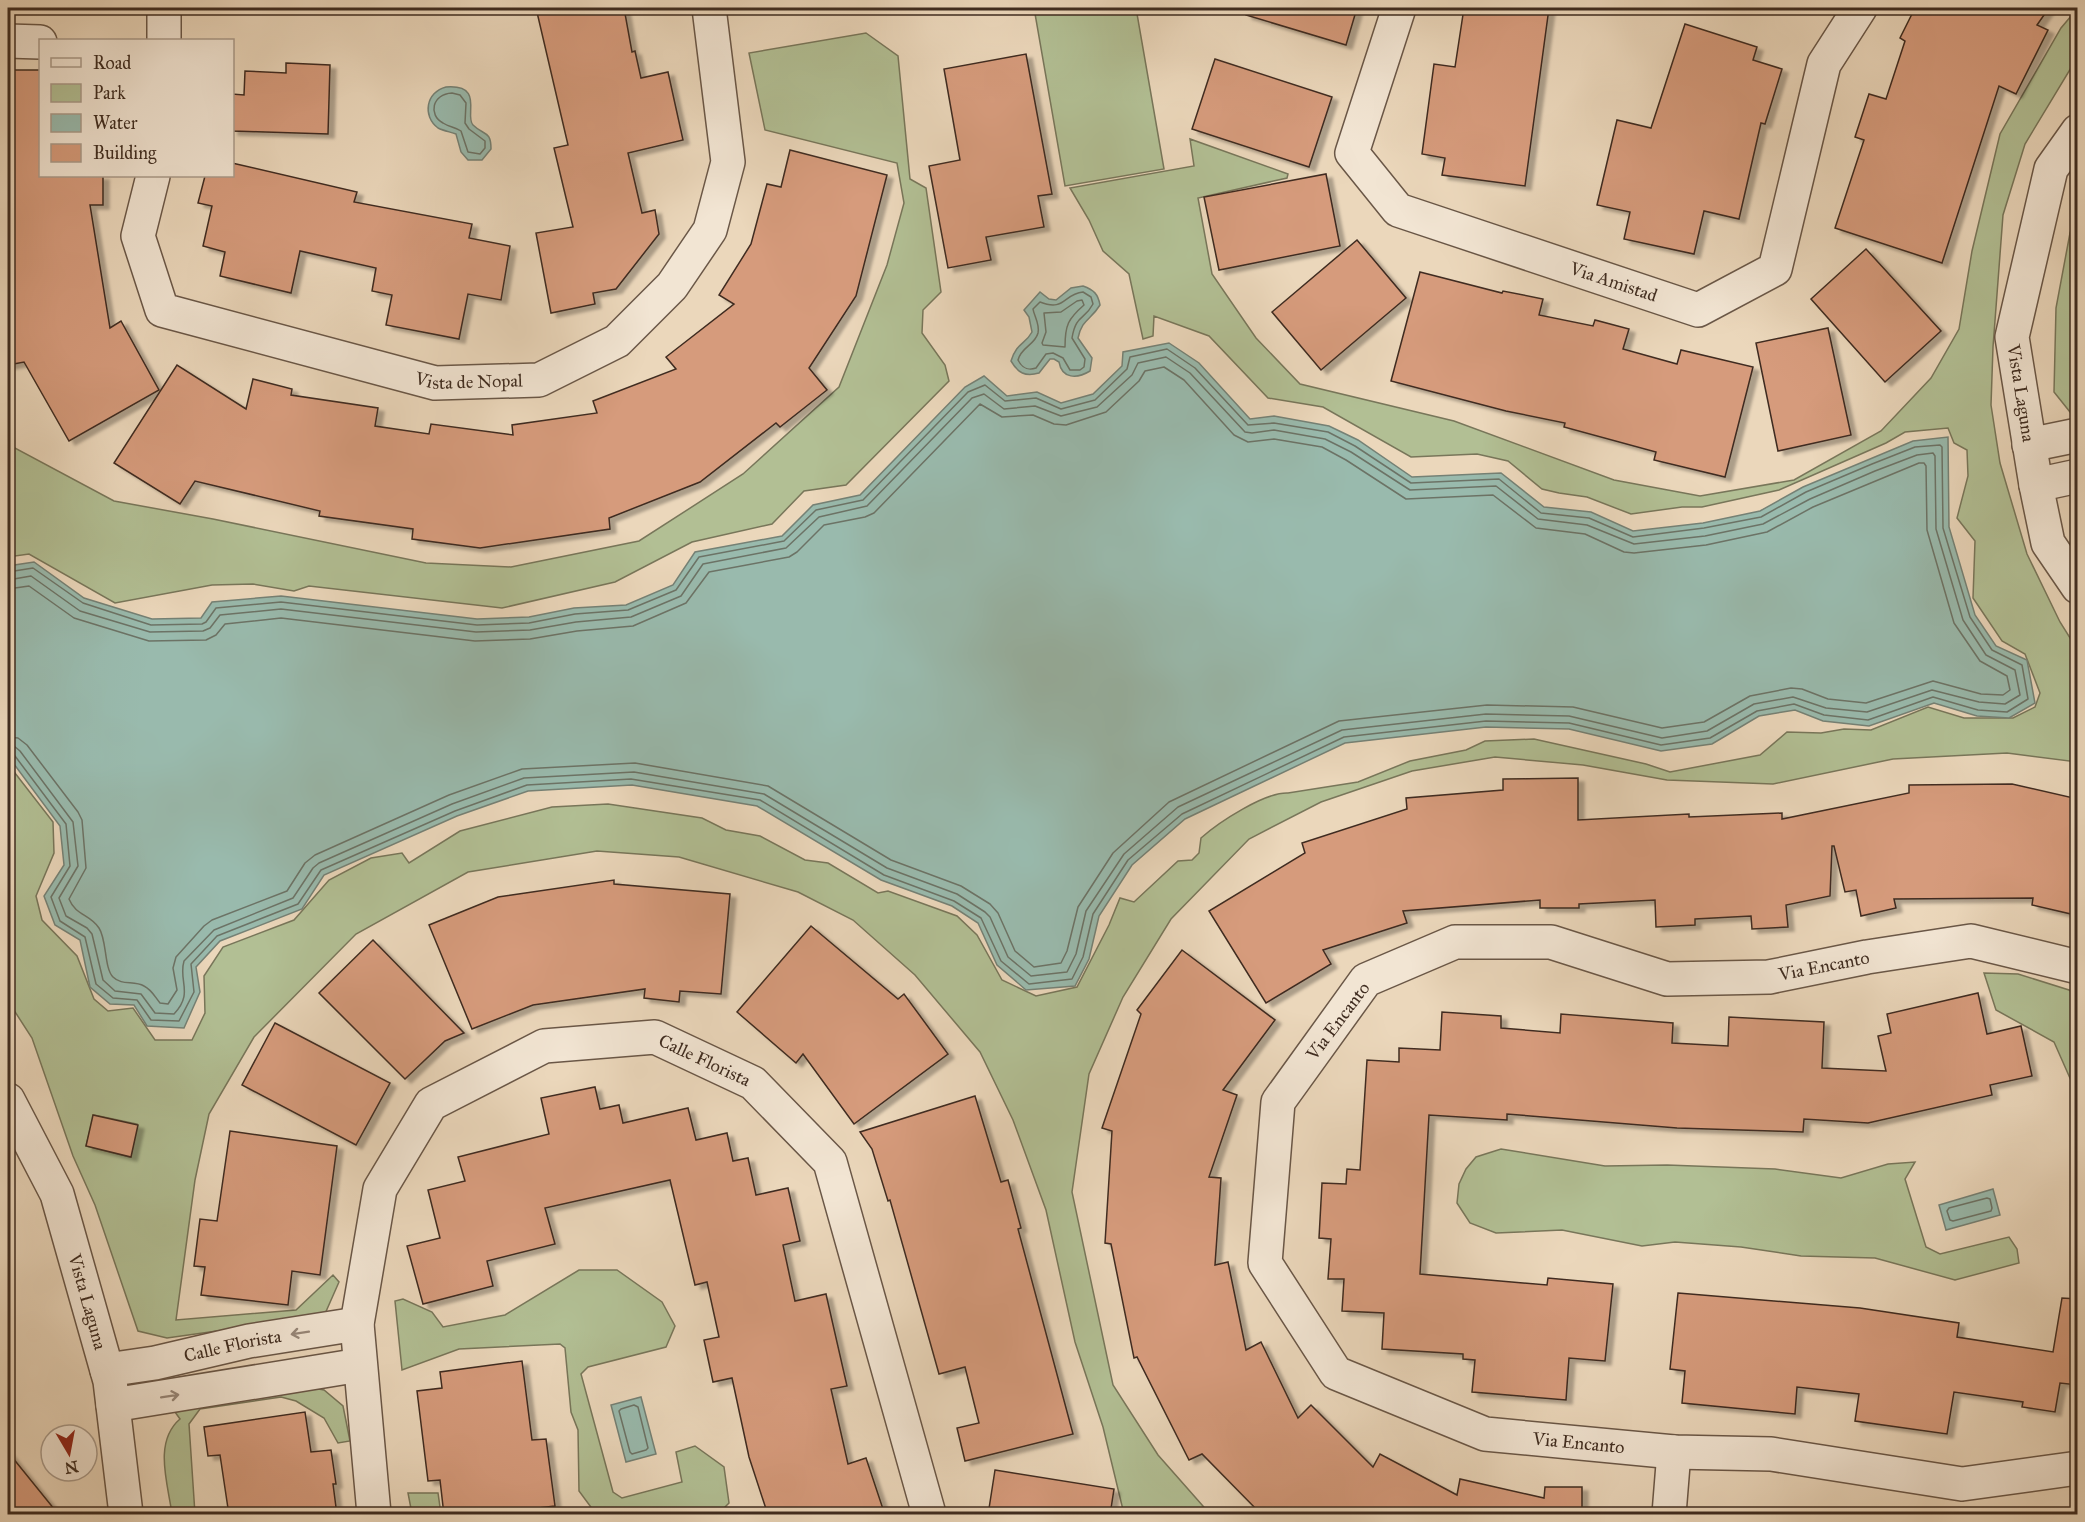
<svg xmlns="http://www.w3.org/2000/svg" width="2085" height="1522" font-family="'IM FELL Great Primer',serif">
  <defs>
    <filter id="shadow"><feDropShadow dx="6" dy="4" stdDeviation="1.5" flood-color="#0004"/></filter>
  </defs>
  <rect width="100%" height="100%" fill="#ebd7bb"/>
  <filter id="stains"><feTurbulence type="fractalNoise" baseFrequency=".00333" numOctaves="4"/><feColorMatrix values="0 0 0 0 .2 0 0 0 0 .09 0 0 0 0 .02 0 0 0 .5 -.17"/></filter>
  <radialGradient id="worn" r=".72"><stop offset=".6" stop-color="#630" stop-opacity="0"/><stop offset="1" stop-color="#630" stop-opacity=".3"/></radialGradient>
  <g fill="#b2bf94" stroke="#78765a" stroke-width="1.5" fill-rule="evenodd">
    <path d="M1034 8H1136L1164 169 1065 186Z"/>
    <path d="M2077 9V58L2025 144 2003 215 1993 347 1991 405 2000 463 2027 554 2060 622 2077 649V762L2007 753 1893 759 1773 784 1667 780 1583 765 1495 757 1412 771 1321 802 1249 839 1171 919 1123 997 1089 1074 1072 1192 1113 1385 1158 1455 1210 1514H1124L1103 1427 1075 1342 1046 1210 1013 1120 980 1052 915 975 853 920 798 892 679 857 597 851 468 872 356 934 254 1037 209 1114 195 1180 176 1320 296 1310 333 1275 339 1282 324 1316 167 1338 138 1331 95 1205 73 1156 32 1038 8 1001V764L53 822 54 853 36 896 42 920 77 956 94 999 108 1011 133 1008 155 1040H192L205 1013 204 976 223 947 294 920 329 880 371 858 402 853 409 863 460 831 552 807 608 804 702 818 726 830 760 836 805 860 828 863 878 893 888 891 957 916 977 935 1002 980 1036 996 1077 987 1109 925 1120 898 1134 902 1178 861 1192 860 1199 853 1201 838C1219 822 1265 792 1288 793L1358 782 1410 761 1466 750 1485 741 1534 739 1646 764 1670 772 1760 755 1787 732 1821 733 1844 729 1871 730 1928 707 1964 718H2013L2035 707 2040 693 2025 654 2002 641 1973 598 1975 541 1957 518 1968 476 1967 450 1954 443 1948 428 1905 432 1886 443 1779 490 1702 507H1682L1631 514 1587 497 1559 493 1542 489 1508 461 1477 454 1411 457 1323 407 1268 398 1209 336 1154 316 1153 336 1143 339 1129 274 1103 251 1089 220 1070 188 1194 166 1190 139 1288 174 1287 178 1198 198 1212 274 1256 338 1300 384 1454 421 1614 480 1700 496 1794 480 1881 431 1931 378 1959 329 1972 251 2000 134 2061 28ZM94 1115 137 1124 130 1157 86 1146Z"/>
    <path d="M866 33 898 56 910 179 926 188 941 292 923 310 922 333 945 365 949 381 846 485 804 491 772 524 692 542 615 582 502 608 309 586 294 591 253 584 212 585 115 603 29 554 8 557V441L11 446 114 501 213 519 426 563 511 567 639 541 743 474 839 387 887 265 904 203 897 163 765 130 749 53Z"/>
    <path d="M2077 215V413L2070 412 2054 392 2056 308 2070 233Z"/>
    <path d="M1984 973 2018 974 2069 990 2077 995V1094L2054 1042 1996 1010Z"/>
    <path d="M1501 1149 1605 1166 1667 1165 1775 1169 1841 1178 1888 1164 1915 1162 1905 1179 1926 1247 1940 1254 2009 1237 2017 1249 2019 1263 1955 1280 1875 1258 1801 1256 1741 1247 1675 1242 1642 1246 1562 1230 1496 1233 1470 1223 1457 1203 1459 1184 1466 1169 1476 1157Z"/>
    <path d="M579 1270H617L662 1302 675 1326 666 1347 588 1367 581 1374 613 1492 622 1498 682 1482 676 1452 695 1446 724 1467 729 1503 718 1514H596L579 1491 578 1430 571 1412 565 1348 560 1344 459 1349 402 1370 395 1301 403 1299 432 1312 443 1327 505 1315Z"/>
    <path d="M303 1386 324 1390 343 1406 350 1441 338 1443 324 1418 296 1401 281 1397 200 1409 189 1424 195 1514H172C168 1484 153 1442 180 1419L175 1412Z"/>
    <path d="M408 1493H438L441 1514H412Z"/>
  </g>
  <g fill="#99baad" stroke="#758175" stroke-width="1.5">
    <path d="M446 87C485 84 464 116 473 125 484 136 491 130 491 149L482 160H468L461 152 456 134C451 132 444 131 438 128 422 116 426 92 446 87Z"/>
    <path d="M1083 286C1094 290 1098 294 1100 305 1091 320 1082 319 1078 338L1092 358 1090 371C1077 379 1062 379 1059 362L1054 359H1050L1039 373C1025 377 1018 373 1011 361 1017 342 1025 345 1032 332L1029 317 1024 310 1040 292 1049 299 1056 300 1071 288Z"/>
    <path d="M1169 343 1199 363 1250 419 1274 416 1329 426 1358 440 1412 477 1501 473 1544 507 1591 512 1633 531 1703 523 1760 511 1803 487 1913 441 1948 437 1949 527 1975 615 1996 646 2027 660 2035 703 2009 718 1977 716 1934 703 1869 726 1823 721 1795 710 1759 716 1712 744 1661 751 1569 729 1486 727 1345 743 1185 819 1132 865 1099 916 1089 959 1075 986 1026 990 997 965 978 923 952 906 881 880 757 806 632 785 528 791 457 816 324 875 302 909 220 941 196 967 200 992 184 1028 147 1026 134 1005 110 1004 90 987 80 940 55 925 44 896 64 865 60 826 8 756V566L34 562 84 598 152 619 201 618 212 602 281 596 477 619 529 617 574 608 626 605 673 585 695 552 782 536 813 505 860 495 965 387 984 376 1007 396 1037 392 1061 403 1093 394 1122 366 1123 352Z"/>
    <path d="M1993 1189 2000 1215 1946 1230 1939 1205Z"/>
    <path d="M641 1397 656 1454 626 1462 611 1405Z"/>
  </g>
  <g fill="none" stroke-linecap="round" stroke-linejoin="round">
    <g stroke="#6c7366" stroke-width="1.5">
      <path d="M452 93 460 95 466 103 465 123 469 129 485 141V148L480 154 468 152 461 131C455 127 449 127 443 123 428 115 432 94 452 93Z"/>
      <path d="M1083 292 1091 297 1093 304C1084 321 1076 314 1072 338L1085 359 1084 367 1080 370H1070L1063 358 1053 353 1046 354 1036 368C1027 371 1022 368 1018 360 1021 347 1035 345 1038 333 1040 324 1034 316 1033 309L1040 302C1065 312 1063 294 1083 292Z"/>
      <path d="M1082 300 1084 305C1068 319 1065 325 1065 347L1043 345 1042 343 1046 332 1044 313 1061 312 1077 301Z"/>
      <path d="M8 572 33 568 83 603 151 625 202 624 206 622 216 608 281 602 477 625 529 623 575 614 628 610 676 590 699 557 784 541 816 510 863 500 968 392 985 385 1005 401 1036 398 1061 409 1095 400 1127 369 1130 357 1167 349 1195 368 1248 425 1274 423 1328 432 1355 446 1411 483 1499 479 1541 513 1589 518 1633 537 1704 528 1761 517 1806 492 1872 464 1915 447 1940 445 1942 447 1943 528 1970 617 1992 650 2022 665 2028 699 2007 712 1978 710 1933 697 1868 720 1824 715 1794 704 1757 711 1710 738 1661 745 1569 723 1486 721 1344 737 1182 814 1128 860 1093 914 1083 957 1072 979 1029 984 1001 961 981 918 954 901 884 875 760 800 631 779 527 785 455 811 321 870 298 904 217 936 191 964 194 992 179 1021 151 1020 137 1000 113 998 96 984 85 937 60 921 51 897 70 866 66 824 15 756 8 753"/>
      <path d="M8 580 31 576 80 611 150 632 203 631 210 628 220 615 281 609 476 632 530 630 576 622 631 617 681 596 703 564 786 548 819 517 867 506 972 398 984 394 1004 409 1035 406 1061 416 1097 407 1132 375 1138 363 1166 357 1190 373 1245 432 1252 433 1274 430 1325 439 1351 452 1410 490 1496 486 1538 519 1587 525 1634 544 1705 536 1763 524 1810 499 1875 471 1917 455 1933 453 1935 456 1936 529 1963 620 1986 655 2015 670 2020 695 2005 704 1979 702 1932 690 1867 712 1826 708 1793 697 1754 704 1707 731 1662 738 1569 716 1486 714 1342 730 1178 807 1124 854 1086 911 1076 954 1067 972 1031 976 1008 957 990 917 985 912 957 894 887 868 764 794 634 772 524 778 452 804 319 863 313 868 293 898 214 930 184 961C178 981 194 993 174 1014L155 1013 141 994 115 991 103 980 92 934 87 928 66 916 59 898 78 866 73 822 20 751 14 746H8"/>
      <path d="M8 589 29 586 74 618 149 641 206 640 216 635 225 624 281 618 475 641 530 639 577 631 633 626 686 603 709 572 789 557 797 552 824 525 865 517 874 513 980 404 1002 417 1033 415 1054 424 1066 425 1106 412 1139 381 1145 371 1164 367 1184 380 1234 435 1248 442 1274 439 1322 447 1346 460 1406 499 1493 495 1536 528 1585 534 1624 552 1634 553 1706 545 1767 532 1813 507 1919 463H1924L1926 466 1927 530 1954 623 1980 661 2007 676 2010 690 2003 695 1981 694 1933 681 1866 703 1828 699 1802 689 1791 688 1750 696 1704 722 1662 728 1573 707 1487 705 1339 721 1169 802 1113 853 1078 907 1067 951 1061 963 1034 967 1015 951 998 913 990 904 961 886 891 860 768 786 635 763 522 769 449 795 315 855 305 863 287 891 212 920 204 926 176 957 173 968 177 990 168 1004 160 1003C155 997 152 990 144 986 134 980 122 986 113 977 104 968 107 940 99 928 90 914 76 916 69 899L86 868 82 820 78 812 27 745 18 738 8 737"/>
      <path d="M1987 1198 1990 1199 1992 1208 1991 1211 1953 1221 1950 1220 1947 1211 1949 1208Z"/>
      <path d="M634 1405 638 1407 648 1448 646 1450 632 1454 630 1452 619 1411 621 1409Z"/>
    </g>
  </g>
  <g fill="#d69b7b" stroke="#3f2c20" stroke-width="1.5" filter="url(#shadow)">
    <path d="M536 8H624L632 52 635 51 641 78 668 72 683 140 628 153 642 213 655 210 659 234 616 289 593 293 595 304 551 313 536 233 573 227 554 148 568 145Z"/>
    <path d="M1247 8H1357L1346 45 1246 15Z"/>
    <path d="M1464 8H1549L1525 186 1442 175 1445 158 1422 154 1434 64 1455 67Z"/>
    <path d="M1915 8H2049L2037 25 2048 30 2016 94 1999 86 1942 263 1835 228 1864 140 1855 137 1869 94 1886 99 1905 41 1900 38Z"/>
    <path d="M1685 24 1757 47 1753 60 1782 69 1765 124 1761 123 1739 219 1704 211 1694 254 1624 239 1630 212 1597 205 1617 120 1651 128Z"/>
    <path d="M1026 54 1052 194 1038 196 1044 227 986 237 991 260 948 268 929 166 960 160 944 69Z"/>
    <path d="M1215 59 1332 97 1309 167 1192 129Z"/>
    <path d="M286 63 330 65 328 134 232 131V94L244 95 245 71 286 73Z"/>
    <path d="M8 70H40V176H103V205H90L110 328 121 321 159 390 69 441 24 362 8 365Z"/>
    <path d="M790 150 887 175 856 296 809 368 827 390 780 427 776 423 700 482 609 518 610 529 480 548 412 539 413 529 319 516 320 511 195 481 180 504 114 463 177 365 246 409 253 379 292 389 291 395 378 408 375 426 429 434 431 424 513 435 512 425 597 413 593 401 676 369 666 357 734 304 719 295 751 244 767 184 781 187Z"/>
    <path d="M232 163 357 192 354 202 472 224 469 238 510 246 501 300 468 294 459 339 386 325 392 295 372 291 376 268 300 251 291 293 220 276 225 252 203 246 212 206 198 203 205 176H232Z"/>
    <path d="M1326 174 1340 246 1219 270 1204 197Z"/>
    <path d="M1357 240 1406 298 1321 370 1272 312Z"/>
    <path d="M1866 249 1941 331 1885 382 1811 299Z"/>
    <path d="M1420 272 1502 293 1503 291 1543 299 1539 315 1593 326 1595 320 1629 329 1623 349 1677 364 1681 350 1753 367 1725 477 1654 460 1656 452 1564 427 1565 423 1506 411 1391 381Z"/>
    <path d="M1828 328 1851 435 1778 451 1756 343Z"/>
    <path d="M1578 778V820L1689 814V817L1782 813V819L1909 793V785L2012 784 2078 799V887L2071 914 2032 905 2033 898 1894 899 1896 908 1861 916 1856 890 1845 892 1834 846H1832L1830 896 1786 905 1788 927 1752 929 1751 916 1695 919V925L1656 927 1655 900 1579 904V908H1540V900L1403 911 1407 923 1323 950 1331 964 1266 1003 1209 911 1305 853 1302 843 1407 809 1406 798 1503 790V779Z"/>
    <path d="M614 880V884L730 894 721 994 680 991 679 1002 644 998 645 989 533 1005 472 1029 429 925 498 897Z"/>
    <path d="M811 926 898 999 904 994 948 1054 854 1124 803 1054 796 1063 737 1012Z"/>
    <path d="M373 940 464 1033 445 1041 405 1079 319 993Z"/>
    <path d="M1182 950 1275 1020 1223 1090 1237 1095 1209 1177 1221 1178 1215 1265 1228 1262 1246 1350 1261 1342 1298 1418 1311 1405 1373 1467 1380 1454 1457 1495 1460 1479 1544 1498 1545 1487H1582V1515H1262L1202 1454 1189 1460 1137 1357 1134 1358 1111 1244 1105 1243 1112 1131 1102 1128 1141 1014 1137 1010Z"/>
    <path d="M1978 993 1987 1034 2021 1026 2032 1076 1990 1085 1992 1095 1868 1123 1804 1119 1803 1132 1677 1128 1507 1114V1120L1429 1115 1420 1274 1547 1285 1548 1278 1613 1284 1605 1361 1569 1358 1566 1400 1472 1392 1475 1360 1463 1359V1354L1382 1349 1384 1313 1342 1311 1344 1279H1328L1331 1239 1319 1238 1322 1183 1346 1184 1347 1169 1360 1170 1367 1060 1399 1062V1048L1440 1050 1442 1012 1501 1016V1028L1560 1033 1561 1014 1673 1023 1672 1043 1728 1046 1729 1017 1824 1022 1822 1068 1886 1071 1878 1036 1891 1033 1887 1014Z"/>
    <path d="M275 1023 390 1083 356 1145 242 1085Z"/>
    <path d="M595 1087 600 1109 619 1105 623 1123 688 1108 696 1140 727 1133 733 1161 748 1158 756 1195 788 1188 800 1241 783 1245 795 1301 826 1294 847 1386 831 1389 848 1464 866 1458 883 1509 868 1515H768L749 1457 732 1378 713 1382 704 1340 719 1337 707 1282 695 1285 670 1180 545 1208 555 1244 487 1261 493 1286 423 1304 407 1246 440 1238 428 1190 465 1181 458 1157 549 1134 541 1098Z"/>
    <path d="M975 1096 1001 1182 1008 1180 1021 1228 1018 1229 1073 1434 965 1461 957 1428 979 1423 965 1367 939 1374 890 1200 888 1201 872 1149 860 1132Z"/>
    <path d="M93 1115 138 1125 131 1157 86 1146Z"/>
    <path d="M230 1131 337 1146 320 1275 292 1271 288 1305 201 1295 205 1267 194 1266 200 1219 217 1221Z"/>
    <path d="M1678 1293 1860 1308 1959 1323 1957 1337 2053 1352 2062 1298 2078 1299V1385L2060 1383 2055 1412 2022 1407 2023 1402 1954 1392 1947 1434 1855 1421 1859 1394 1797 1387 1795 1414 1682 1403 1685 1371 1670 1369Z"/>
    <path d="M522 1361 532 1440 546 1439 555 1506 480 1515H444L440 1480 428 1481 417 1391 442 1388 440 1372Z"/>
    <path d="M305 1412 311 1452 331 1450 336 1484H333L337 1515H229L220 1455 208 1456 204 1427Z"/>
    <path d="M8 1452 59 1515H8Z"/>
    <path d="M995 1470 1114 1489 1110 1515H988Z"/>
  </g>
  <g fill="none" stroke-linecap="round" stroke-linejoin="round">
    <defs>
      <g id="minor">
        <path id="s1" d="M1399 8 1352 153 1398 210 1698 310 1775 269 1824 64 1860 8"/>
        <path d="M164 40V8"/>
        <path d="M8 41 40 42"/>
        <path id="s2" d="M2078 131 2051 169 2012 337 2036 485 2048 543 2078 587"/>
        <path id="s3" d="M153 176 138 236 162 310 435 383 539 380 617 341 672 286 710 230 728 162 709 8"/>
        <path d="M2029 445 2078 435"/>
        <path d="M2036 485 2078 476"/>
        <path id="s4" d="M2078 967 1971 941 1867 957 1769 977 1667 979 1551 942H1455L1366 980 1278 1102 1265 1263 1336 1373 1485 1434 1674 1452 1771 1454 1962 1484 2078 1468"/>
        <path id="s5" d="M8 1100 57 1194 110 1381 126 1514"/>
        <path id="s6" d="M107 1370 155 1363 249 1341 357 1324"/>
        <path d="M113 1405 360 1365"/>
        <path id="s7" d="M374 1514 357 1324 380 1189 431 1104 544 1046 655 1037 753 1083 830 1162 929 1514"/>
        <path d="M1669 1514 1674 1452"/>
      </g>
    </defs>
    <use href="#minor" stroke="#6a5747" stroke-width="36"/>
    <use href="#minor" stroke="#f2e5d3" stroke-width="33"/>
  </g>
  <defs><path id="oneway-shaft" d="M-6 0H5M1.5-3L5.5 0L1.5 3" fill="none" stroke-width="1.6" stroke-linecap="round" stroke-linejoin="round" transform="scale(1.5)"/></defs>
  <g stroke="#98887a">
    <use href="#oneway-shaft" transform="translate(300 1333) rotate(171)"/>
    <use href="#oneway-shaft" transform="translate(170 1396) rotate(-9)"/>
  </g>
  <g text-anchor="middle" stroke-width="5" stroke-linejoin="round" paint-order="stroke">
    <g font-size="18" fill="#3f2c20" stroke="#f2e5d3">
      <text dy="6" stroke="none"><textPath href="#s1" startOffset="453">Via Amistad</textPath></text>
      <text dy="6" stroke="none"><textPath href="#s3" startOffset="456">Vista de Nopal</textPath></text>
      <text dy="6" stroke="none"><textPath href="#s2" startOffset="276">Vista Laguna</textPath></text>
      <text transform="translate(1824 966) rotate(-11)" y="6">Via Encanto</text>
      <text transform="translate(1338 1021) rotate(-53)" y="6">Via Encanto</text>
      <text dy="6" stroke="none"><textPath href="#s7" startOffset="720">Calle Florista</textPath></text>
      <text dy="6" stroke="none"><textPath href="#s5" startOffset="218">Vista Laguna</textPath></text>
      <text dy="6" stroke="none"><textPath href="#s6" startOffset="128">Calle Florista</textPath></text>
      <text dy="6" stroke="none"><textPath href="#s4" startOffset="1430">Via Encanto</textPath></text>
    </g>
  </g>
  <rect width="2085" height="1522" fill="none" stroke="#ebd7bb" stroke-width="30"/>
  <rect x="9" y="9" width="2067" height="1504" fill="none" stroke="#3f2c20" stroke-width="3"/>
  <rect x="15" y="15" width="2055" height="1492" fill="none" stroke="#3f2c20" stroke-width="1.5"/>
  <rect x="39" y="39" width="195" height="138" fill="#f2e5d3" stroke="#aa9b8b" stroke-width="1.5"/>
  <rect x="51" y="58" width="30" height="9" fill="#f2e5d3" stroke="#aa9b8b" stroke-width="1.5"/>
  <text x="93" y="69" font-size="18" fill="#3f2c20">Road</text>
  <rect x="51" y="84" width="30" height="18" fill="#b2bf94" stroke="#aa9b8b" stroke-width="1.5"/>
  <text x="93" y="99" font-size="18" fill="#3f2c20">Park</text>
  <rect x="51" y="114" width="30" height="18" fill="#99baad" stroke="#aa9b8b" stroke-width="1.5"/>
  <text x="93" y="129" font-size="18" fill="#3f2c20">Water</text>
  <rect x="51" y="144" width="30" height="18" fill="#d69b7b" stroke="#aa9b8b" stroke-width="1.5"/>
  <text x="93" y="159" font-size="18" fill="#3f2c20">Building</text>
  <g transform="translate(69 1453) rotate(170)"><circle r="28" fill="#f2e5d3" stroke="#aa9b8b" stroke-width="1.5"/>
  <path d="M0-4.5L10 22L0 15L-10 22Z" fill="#8f2418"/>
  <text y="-9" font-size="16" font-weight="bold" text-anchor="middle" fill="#3f2c20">N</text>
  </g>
  <rect width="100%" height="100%" filter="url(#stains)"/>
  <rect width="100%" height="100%" fill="url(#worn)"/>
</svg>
